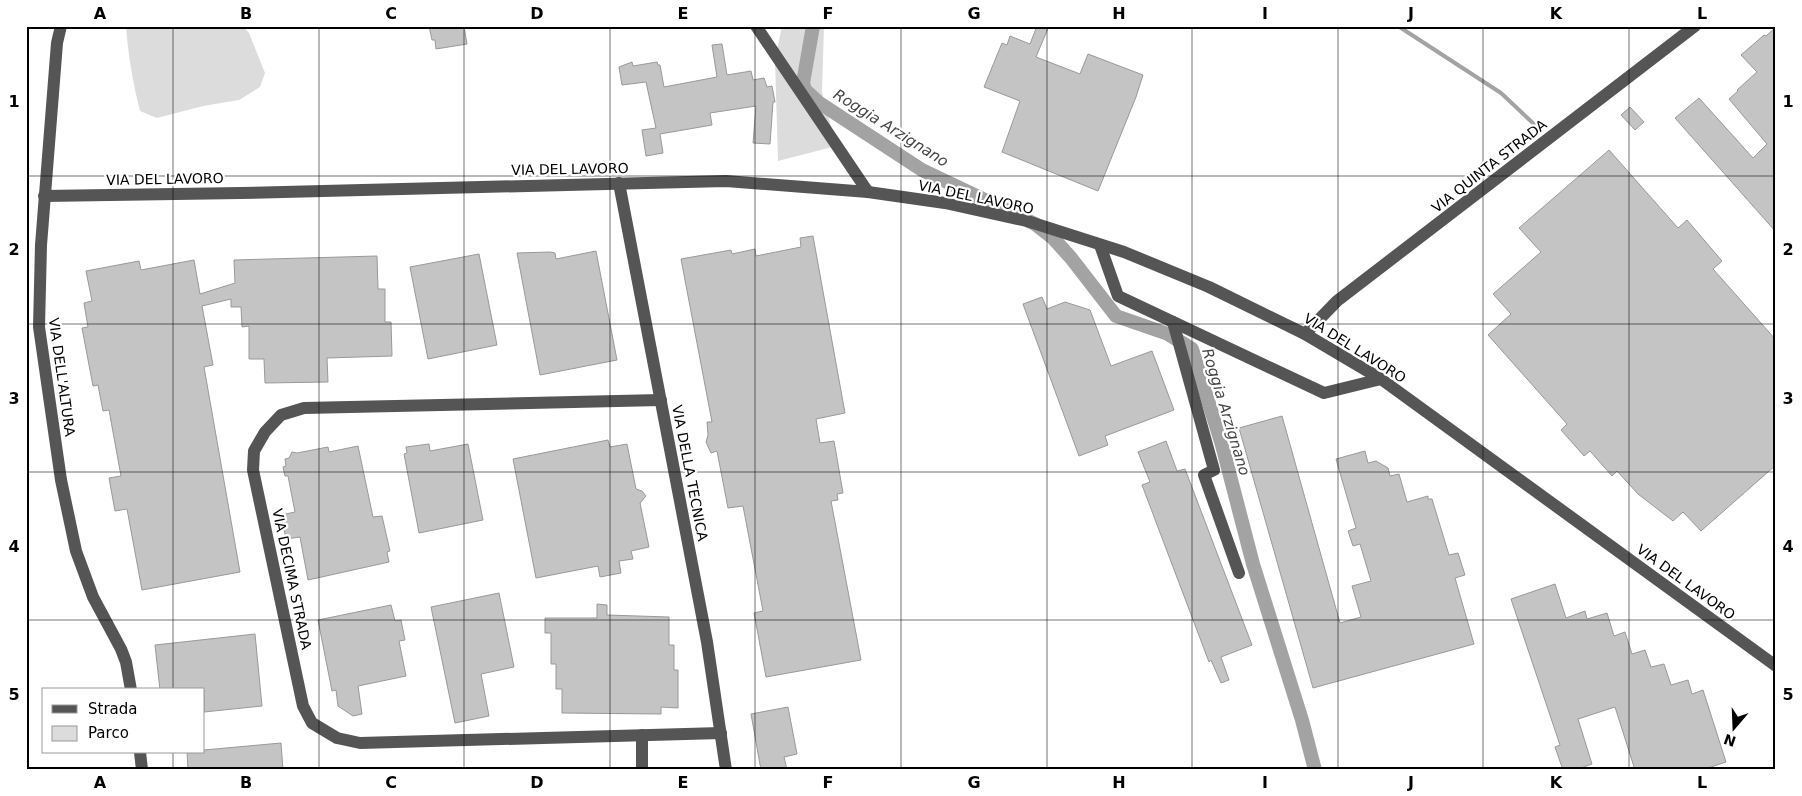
<svg xmlns="http://www.w3.org/2000/svg" width="1802" height="796" font-family="'DejaVu Sans',sans-serif">
  <rect width="100%" height="100%" fill="#fff"/>
  <g fill="#dcdcdc">
    <path d="M126 26H243L249 33 265 73 260 87 239 100 203 106 157 118 140 111C133 83 128 55 126 26Z"/>
    <path d="M782 26H824L822 92 836 146 778 161 775 60Z"/>
  </g>
  <g fill="none" stroke-linecap="round" stroke-linejoin="round">
    <path stroke="#a3a3a3" stroke-width="4" d="M1398 26 1501 93 1536 126"/>
    <path stroke="#a3a3a3" stroke-width="14" d="M813 26 803 83 805 90 818 102 922 170 1035 224 1053 238 1071 258 1116 316 1168 334 1192 349 1222 445 1253 564 1302 720 1315 770"/>
  </g>
  <g fill="#c4c4c4" stroke="#999">
    <path d="M429 26H464L467 44 436 49 435 40H432Z"/>
    <path d="M1037 26H1049L1036 57 1080 74 1088 54 1143 75 1136 97 1098 191 1002 152 1020 101 984 87 1002 43 1007 45 1010 36 1030 44Z"/>
    <path d="M1776 27V232L1675 118 1699 98 1753 158 1767 144 1729 99 1738 91 1737 90 1757 72 1741 55 1764 35 1766 36Z"/>
    <path d="M722 44 727 75 751 71 753 80 764 78 767 87 772 86 775 102H773L770 144 753 143 756 106 710 113 712 125 660 134 663 153 646 156 642 130 656 128 646 82 622 85 619 67 632 62 633 66 657 62 658 65H660L664 87 717 77 712 45Z"/>
    <path d="M1630 107 1644 122 1635 130 1621 115Z"/>
    <path d="M1609 150 1678 228 1687 220 1722 261 1713 269 1776 340V465L1701 531 1683 512 1673 521 1638 494 1617 471 1612 476 1590 451 1584 456 1561 430 1567 424 1488 335 1511 314 1493 294 1541 252 1519 228Z"/>
    <path d="M813 236 845 413 816 419 820 443 834 441 843 493 837 494 838 500 831 501 861 660 766 677 754 613 763 611 743 506 728 508 717 451 711 453 706 442 708 435 707 422H712L681 259 731 250 732 254 755 249 756 256 801 247 800 238Z"/>
    <path d="M596 251 617 360 540 375 517 253 550 252 555 253 556 259Z"/>
    <path d="M479 254 497 345 428 359 410 267Z"/>
    <path d="M377 256 378 289H385V322H391L392 356 327 358 328 382 265 383 264 359H249V326L242 327 241 307H231V299L202 306 213 365 204 367 240 572 142 590 127 509 115 511 109 478 121 476 109 410 103 411 98 385 93 386 82 328 88 327 84 303 92 301 86 271 139 261 141 270 194 260 200 294 235 283 234 260Z"/>
    <path d="M1042 297 1047 309 1065 302 1090 310 1111 366 1152 351 1174 410 1105 436 1108 445 1079 456 1023 304Z"/>
    <path d="M1282 416 1340 623 1361 617 1352 586 1371 581 1360 544 1353 546 1348 531 1356 528 1336 459 1365 451 1368 463 1376 461 1388 468 1390 476 1399 474 1407 502 1428 496V499H1432L1449 555 1458 553 1465 575 1455 578 1474 644 1313 688 1239 428Z"/>
    <path d="M608 440 610 447 627 444 636 489 642 491 646 496 640 503 649 547 631 551 633 559 619 561 621 573 600 577 598 566 536 578 513 459Z"/>
    <path d="M1166 441 1177 471 1185 469 1252 645 1221 657 1229 680 1221 683 1211 660 1209 662 1142 485 1150 482 1138 452Z"/>
    <path d="M429 444 430 451 468 444 483 520 419 533 404 454 407 453 406 447Z"/>
    <path d="M358 446 373 517 382 516 390 551 387 552 389 562 308 580 300 537 286 539 281 515 295 512 288 476H285L283 467 286 466 285 459 289 458 292 452 297 453 328 447 329 452Z"/>
    <path d="M1555 584 1566 618 1585 611 1587 619 1607 613 1614 636 1625 632 1632 654 1645 650 1651 667 1664 664 1671 685 1688 680 1692 694 1703 690 1726 762 1702 770H1635L1615 707 1578 719 1592 764 1575 770H1563L1555 747 1560 745 1511 599Z"/>
    <path d="M499 593 514 667 481 674 489 716 455 723 431 607Z"/>
    <path d="M597 604 607 605V615L669 617V645H674V670H678V708L661 707V714L562 713V689H556V664H551V633H545V618H597Z"/>
    <path d="M391 605 395 621 401 620 405 640 399 641 406 676 358 686 362 714 353 716 338 706 336 690 332 691 318 620Z"/>
    <path d="M255 634 262 706 204 712V690H160L155 645Z"/>
    <path d="M788 707 797 754 784 757 787 770H761L751 714Z"/>
    <path d="M281 743 283 770H188L187 752H204V750Z"/>
  </g>
  <g fill="none" stroke-linecap="round" stroke-linejoin="round">
    <g stroke="#555" stroke-width="12">
      <path d="M61 26 57 43 41 245 39 327 61 480 76 551 93 597 121 649 126 662 131 690"/>
      <path d="M756 26 868 192"/>
      <path d="M619 183 707 642 726 770"/>
      <path d="M44 196 241 193 726 181 868 192 945 203 1027 221 1124 252 1209 287 1305 334 1381 379 1776 666"/>
      <path d="M1100 245 1118 296 1324 393 1381 379"/>
      <path d="M1173 322 1214 470 1204 475 1239 573"/>
      <path d="M1305 334 1337 301 1695 26"/>
      <path d="M661 400 304 408 281 415 265 432 254 451 253 470 303 706 312 723 337 738 360 743 721 733"/>
      <path d="M642 735V770"/>
      <path d="M140 752 142 770"/>
    </g>
  </g>
  <path fill="none" stroke="#000" stroke-width="1" stroke-opacity="0.55" d="M173 26V690M319 26V770M464 26V770M610 26V770M755 26V770M901 26V770M1047 26V770M1192 26V770M1338 26V770M1483 26V770M1629 26V770M26 176H1776M26 324H1776M26 472H1776M26 620H1776M173 752V770"/>
  <g text-anchor="middle" stroke-width="4.5" stroke-linejoin="round" paint-order="stroke">
    <g font-size="14" fill="#000" stroke="#fff">
      <text transform="translate(1489 166) rotate(-38)" y="5">VIA QUINTA STRADA</text>
      <text transform="translate(570 169) rotate(-1)" y="5">VIA DEL LAVORO</text>
      <text transform="translate(165 179) rotate(-1)" y="5">VIA DEL LAVORO</text>
      <text transform="translate(976 197) rotate(12)" y="5">VIA DEL LAVORO</text>
      <text transform="translate(1355 348) rotate(32)" y="5">VIA DEL LAVORO</text>
      <text transform="translate(62 377) rotate(82)" y="5">VIA DELL'ALTURA</text>
      <text transform="translate(690 473) rotate(79)" y="5">VIA DELLA TECNICA</text>
      <text transform="translate(292 579) rotate(78)" y="5">VIA DECIMA STRADA</text>
      <text transform="translate(1686 582) rotate(36)" y="5">VIA DEL LAVORO</text>
    </g>
    <g font-size="15" font-style="italic" fill="#444" stroke="#fff">
      <text transform="translate(891 128) rotate(32)" y="5">Roggia Arzignano</text>
      <text transform="translate(1226 412) rotate(73)" y="5">Roggia Arzignano</text>
    </g>
  </g>
  <rect width="1802" height="796" fill="none" stroke="#ffffff" stroke-width="55"/>
  <rect x="42" y="688" width="162" height="65" fill="#ffffff" stroke="#999999"/>
  <rect x="52" y="705" width="25" height="8" fill="#555555" stroke="#999999"/>
  <text x="88" y="714" font-size="15" fill="#000000">Strada</text>
  <rect x="52" y="726" width="25" height="15" fill="#dcdcdc" stroke="#999999"/>
  <text x="88" y="738" font-size="15" fill="#000000">Parco</text>
  <g transform="translate(1734 728) rotate(199)" stroke="#ffffff" stroke-width="4" paint-order="stroke">
  <path d="M0-4L9 19L0 12L-9 19Z" fill="#000000"/>
  <text y="-8" font-size="14" font-weight="bold" text-anchor="middle" fill="#000000">N</text>
  </g>
  <rect x="28" y="28" width="1746" height="740" fill="none" stroke="#000" stroke-width="2"/>
  <g font-size="16" text-anchor="middle" font-weight="bold" fill="#000">
    <text x="100" y="19">A</text>
    <text x="246" y="19">B</text>
    <text x="391" y="19">C</text>
    <text x="537" y="19">D</text>
    <text x="683" y="19">E</text>
    <text x="828" y="19">F</text>
    <text x="974" y="19">G</text>
    <text x="1119" y="19">H</text>
    <text x="1265" y="19">I</text>
    <text x="1411" y="19">J</text>
    <text x="1556" y="19">K</text>
    <text x="1702" y="19">L</text>
    <text x="14" y="107">1</text>
    <text x="1788" y="107">1</text>
    <text x="14" y="255">2</text>
    <text x="1788" y="255">2</text>
    <text x="14" y="404">3</text>
    <text x="1788" y="404">3</text>
    <text x="14" y="552">4</text>
    <text x="1788" y="552">4</text>
    <text x="14" y="700">5</text>
    <text x="1788" y="700">5</text>
    <text x="100" y="788">A</text>
    <text x="246" y="788">B</text>
    <text x="391" y="788">C</text>
    <text x="537" y="788">D</text>
    <text x="683" y="788">E</text>
    <text x="828" y="788">F</text>
    <text x="974" y="788">G</text>
    <text x="1119" y="788">H</text>
    <text x="1265" y="788">I</text>
    <text x="1411" y="788">J</text>
    <text x="1556" y="788">K</text>
    <text x="1702" y="788">L</text>
  </g>
</svg>
